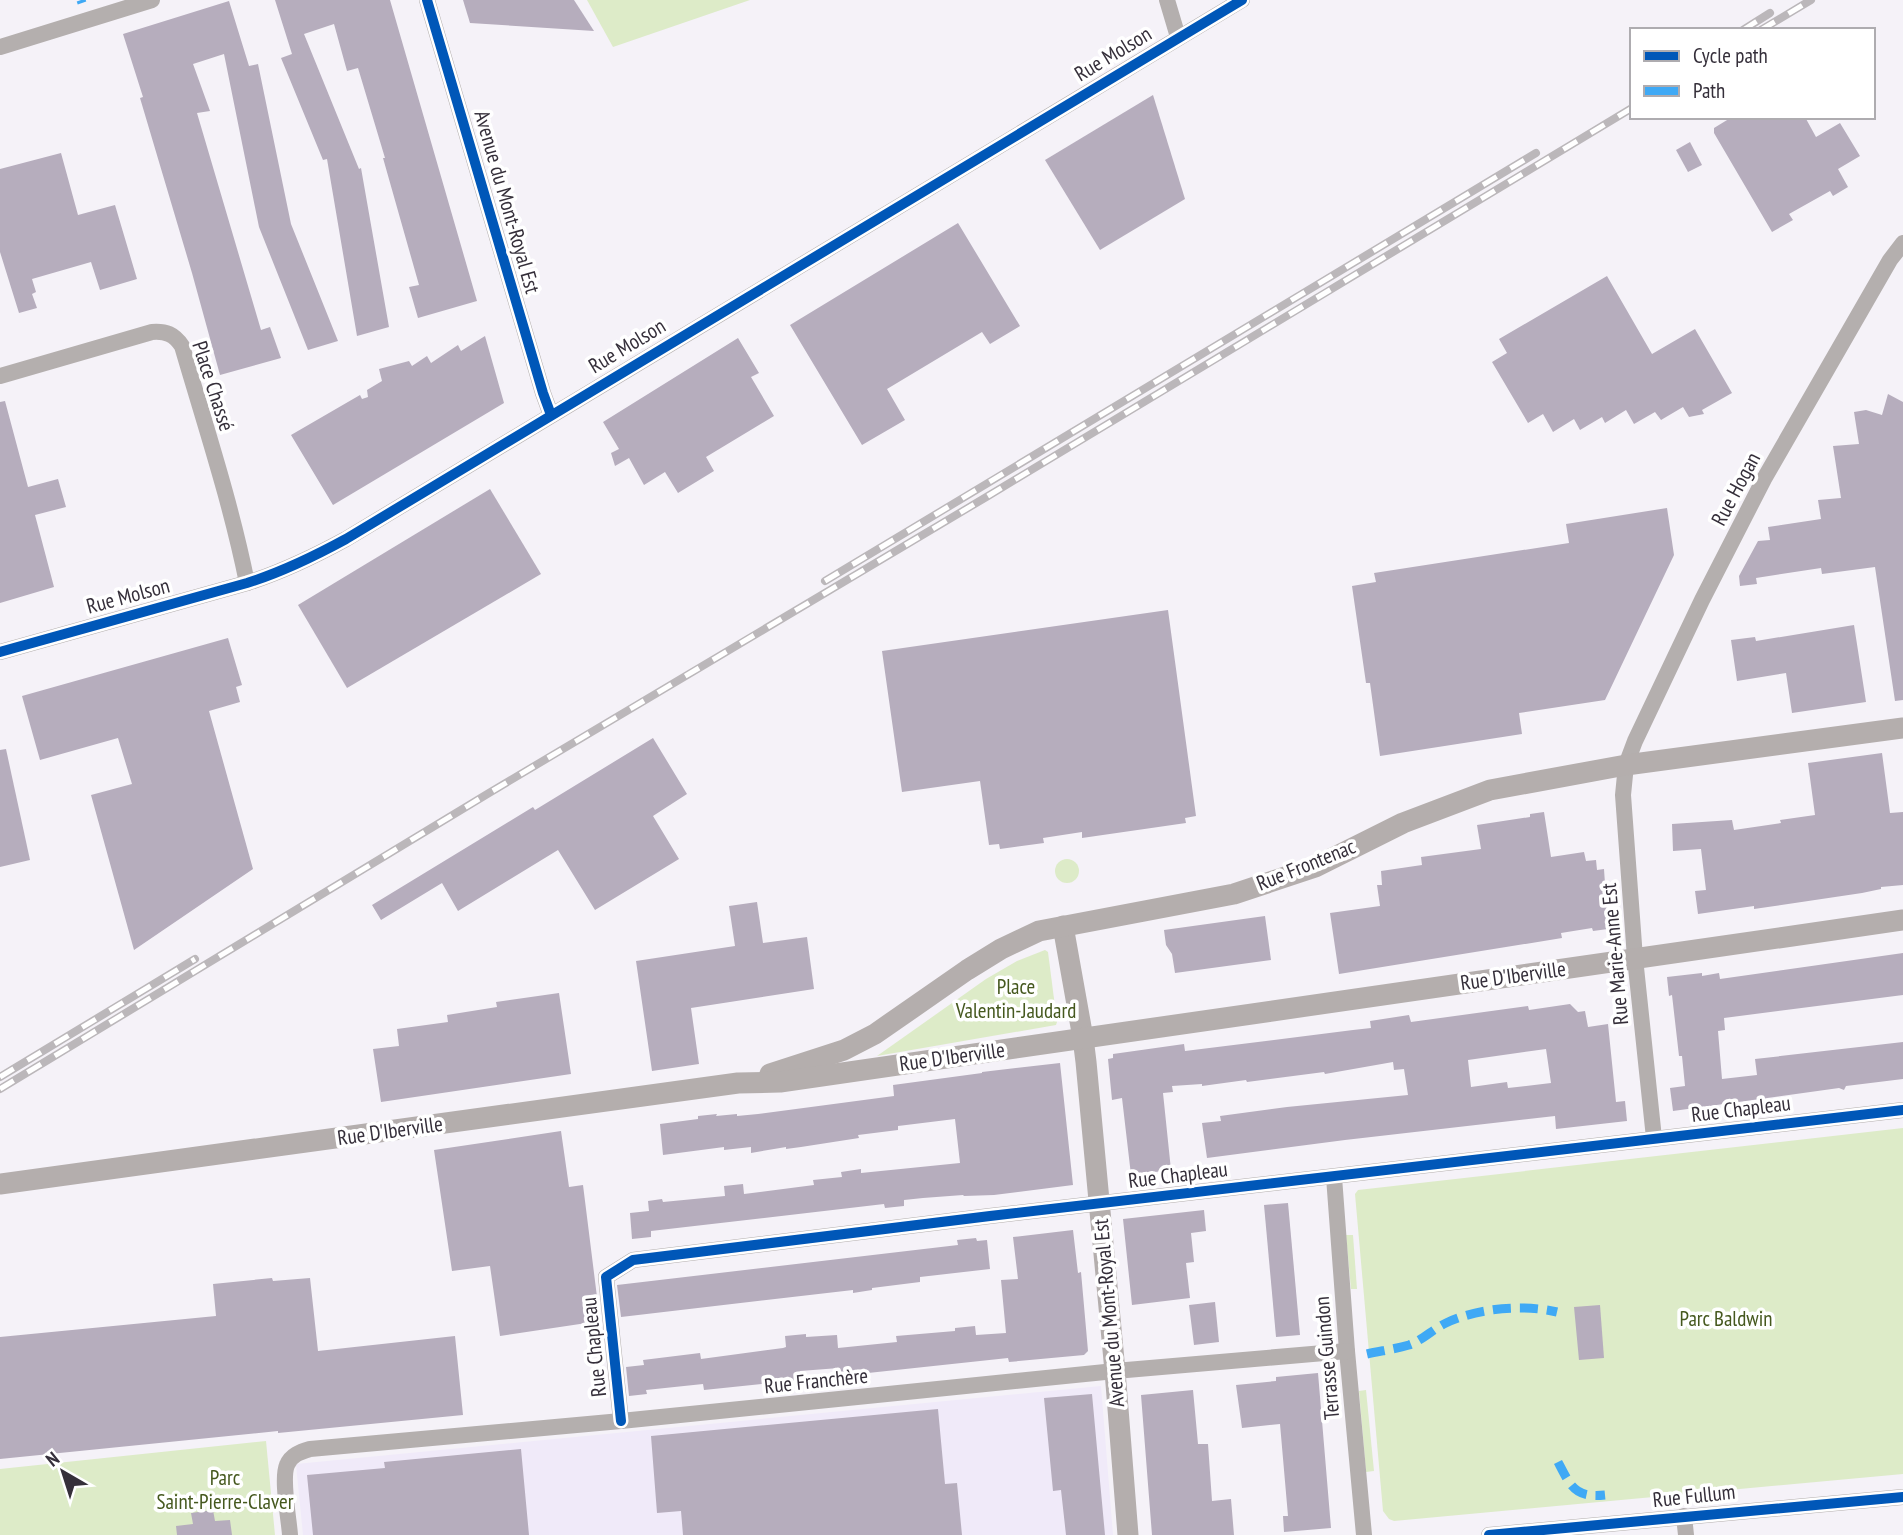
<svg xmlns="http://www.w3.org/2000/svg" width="1903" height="1535" font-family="'PT Sans Narrow',sans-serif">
  <rect width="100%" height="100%" fill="#f5f2f8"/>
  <path fill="#f0eaf9" d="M1101 1386 1113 1535H303L296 1464Z"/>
  <g fill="#ddebc8">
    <path d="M587 0H750L613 47Z"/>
    <circle cx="1067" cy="871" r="12"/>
    <path d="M1045 950 1048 952 1057 1022 1056 1025 877 1056 986 979 1017 961Z"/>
    <path d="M1903 1128V1474L1394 1521 1389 1519 1383 1511 1355 1194 1358 1190Z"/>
    <path d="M1346 1235H1353L1357 1289H1351Z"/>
    <path d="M1366 1390 1374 1471 1366 1472 1359 1391Z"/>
    <path d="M266 1441 275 1535H0V1469Z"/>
  </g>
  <g fill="#b6adbd" fill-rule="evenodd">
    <path d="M275 0H390L477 301 418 318 409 287 419 285 383 158H385L358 68 347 71 334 24 304 34 359 169 361 168 389 327 357 336 327 159 323 160 281 58 292 54Z"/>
    <path d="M463 0H574L594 31 470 23Z"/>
    <path d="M229 1 249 66 258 64 291 224 338 341 308 350 259 227 224 54 193 64 210 111 197 113 261 330 270 327 281 358 220 375 192 273 140 98 143 97 123 34Z"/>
    <path d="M1153 95 1185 199 1100 250 1045 160Z"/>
    <path d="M1732 117H1805L1816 137 1840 123 1860 156 1838 169 1848 187 1833 196 1830 191 1789 214 1793 220 1772 232 1714 133V128Z"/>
    <path d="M1690 142 1702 165 1688 172 1676 150Z"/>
    <path d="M61 153 78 215 115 205 137 279 100 290 91 262 32 279 36 292 32 294 37 308 19 313 0 252V169Z"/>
    <path d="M958 223 1020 326 990 344 982 332 887 389 905 420 862 445 790 325Z"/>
    <path d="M1607 276 1652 354 1695 329 1732 393 1702 410 1704 414 1689 417 1683 407 1661 420 1655 412 1634 424 1626 410 1605 423 1602 417 1580 430 1574 419 1553 432 1543 414 1528 423 1492 362 1507 353 1499 339Z"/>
    <path d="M485 336 504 403 333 505 291 435 360 395 362 399 368 397 367 390 382 381 379 369 409 361 412 366 427 356 431 363 458 345 461 351Z"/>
    <path d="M738 338 759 373 751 377 774 416 706 457 714 471 678 493 665 472 644 485 629 458 615 466 611 453 619 449 603 422Z"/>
    <path d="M1888 394 1903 402V700L1895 701 1875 567 1822 574 1821 568 1756 578 1757 584 1740 586 1739 576 1758 541 1770 540 1768 527 1821 519 1818 500 1841 498 1833 446 1859 444 1854 412 1866 410 1882 415Z"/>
    <path d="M5 401 28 487 58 479 66 507 35 515 54 587 0 603V402Z"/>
    <path d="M490 489 541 574 347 688 298 605Z"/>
    <path d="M1667 508 1674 555 1605 700 1519 713 1522 734 1380 756 1370 683H1366L1352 586 1376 582 1374 573 1569 543 1566 524Z"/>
    <path d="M1168 610 1196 816 1185 818 1186 823 1082 838V832L1043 838 1044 843 1000 849 999 844 989 845 980 781 902 792 882 651Z"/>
    <path d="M1854 625 1866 702 1792 713 1786 673 1737 681 1731 640 1755 637 1756 641Z"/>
    <path d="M228 638 242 685 236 687 240 702 209 711 253 869 134 950 91 795 132 784 118 738 40 760 22 696Z"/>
    <path d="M653 738 687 794 653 816 679 859 595 910 558 850 458 911 442 883 381 920 372 905 533 807 535 810Z"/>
    <path d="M6 749 30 860 0 867V750Z"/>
    <path d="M1882 753 1890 813 1903 812V885L1881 887V889L1862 893 1754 909V906L1698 914 1695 891 1706 890 1701 849 1673 851 1672 824 1732 820 1734 830 1781 823 1780 820 1815 815 1808 763Z"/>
    <path d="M1544 812 1551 857 1584 852 1586 861 1596 860 1597 870 1604 869 1608 929 1593 931 1592 928 1561 933 1562 938 1339 974 1330 913 1380 906 1377 885H1382L1381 871 1422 865 1421 857 1481 849 1477 825 1530 817V814Z"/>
    <path d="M757 902 763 943 807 937 814 989 691 1008 699 1064 652 1071 636 961 735 946 729 906Z"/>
    <path d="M1265 916 1271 960 1175 973 1172 954 1166 945 1164 930Z"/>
    <path d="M1903 953V995L1724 1018 1725 1030 1718 1031 1722 1079 1757 1075 1755 1059 1903 1042V1079L1846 1086 1844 1090 1839 1088 1673 1111 1670 1088 1685 1086 1682 1056H1679L1672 995 1669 996 1667 977 1702 973V976L1719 973 1720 979Z"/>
    <path d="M559 993 571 1074 381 1102 373 1049 399 1046 397 1029 448 1022 447 1015 497 1007 496 1002Z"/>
    <path d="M1570 1004 1578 1012 1585 1011 1588 1027 1608 1024 1616 1102 1625 1101 1627 1121 1556 1129 1555 1116 1345 1140 1207 1158 1202 1123 1221 1121 1220 1116 1287 1107 1408 1095 1404 1069 1394 1070 1393 1062 1325 1074 1324 1072 1247 1082 1246 1080 1202 1086V1084L1172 1086 1173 1092 1163 1093 1171 1170 1131 1175 1122 1098 1112 1100 1108 1059 1113 1058V1054L1184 1044 1185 1051 1353 1030 1371 1028 1370 1021 1409 1015 1411 1022 1528 1006 1529 1010ZM1546 1049 1551 1083 1508 1088 1507 1082 1471 1087 1468 1060Z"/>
    <path d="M1060 1063 1073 1185 994 1195 964 1196 963 1195 923 1198 904 1200V1206L885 1208 884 1204 651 1231V1237L632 1239 630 1213 649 1211 648 1201 662 1199 663 1202 725 1196 724 1186 743 1184 744 1194 814 1185 813 1180 842 1177 841 1172 861 1169V1173L960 1163 955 1119 898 1126V1130L858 1135 859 1138 801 1147 786 1149V1147L751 1153V1147L724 1150V1147L663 1155 660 1124 698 1119V1116L717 1114 716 1116 737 1114V1116L758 1114 894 1096 893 1085 982 1073V1072Z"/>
    <path d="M561 1131 569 1187 583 1185 600 1321 500 1336 490 1266 452 1271 434 1150Z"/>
    <path d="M1288 1203 1300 1335 1276 1337 1264 1205Z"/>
    <path d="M1204 1210 1206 1231 1191 1233 1194 1262 1186 1263 1190 1298 1132 1305 1123 1219Z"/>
    <path d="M1073 1230 1078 1273 1081 1272 1088 1351 1084 1355 1009 1362 1008 1358 840 1376 839 1368 800 1371 801 1380 704 1390 703 1384 646 1390 647 1394 629 1396 626 1367 644 1365 643 1360 700 1353 701 1359 783 1348 786 1347 785 1336 806 1334V1337L837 1335 838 1348 897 1342 896 1336 955 1331V1328L975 1326 976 1335 1006 1333 1001 1280 1018 1279 1013 1237Z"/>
    <path d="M976 1238 977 1241 987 1240 990 1269 920 1277V1282L872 1288V1290L853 1293V1290L621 1317 617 1285 958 1245 957 1240Z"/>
    <path d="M272 1278 273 1281 310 1278 318 1351 455 1336 463 1415 278 1433V1431L0 1459V1337L216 1316 213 1284Z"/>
    <path d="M1215 1302 1219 1342 1194 1345 1189 1305Z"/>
    <path d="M1600 1305 1604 1358 1579 1360 1574 1307Z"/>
    <path d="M1318 1373 1331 1528 1284 1532 1283 1516H1288L1280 1424 1242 1428 1236 1385 1276 1381V1377Z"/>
    <path d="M1193 1390 1198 1444H1208L1212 1501 1231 1499 1234 1535H1152L1141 1395Z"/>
    <path d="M1092 1394 1105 1535H1066L1061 1490 1053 1491 1044 1398Z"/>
    <path d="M938 1409 945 1484 957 1483 962 1535H683L681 1511 657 1513 651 1436Z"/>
    <path d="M521 1449 529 1535H313L307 1475 385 1468 384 1462Z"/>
    <path d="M213 1510 215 1521 230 1520 232 1535H177L176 1526 193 1524 191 1513Z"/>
  </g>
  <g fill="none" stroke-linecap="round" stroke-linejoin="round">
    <g stroke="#b4afae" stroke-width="16">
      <path d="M427 0 543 393 551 415"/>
      <path d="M1167 0 1178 37"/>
      <path d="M0 47 152 0"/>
      <path d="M0 376 152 332C166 331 174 334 182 346 205 425 231 503 247 583"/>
      <path d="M0 652 247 583C282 572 313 557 346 539L1242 0"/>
      <path d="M1654 1138 1635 958 1623 795 1626 765 1635 741 1702 600 1764 479 1890 260 1903 243"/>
      <path d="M1334 1177 1347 1351 1364 1535"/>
      <path d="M621 1421 606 1277 633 1260 990 1216 1903 1110"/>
      <path d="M1684 1516 1686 1535"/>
      <path d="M290 1535C289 1519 281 1479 287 1465 291 1455 300 1452 310 1449L621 1421 1115 1371 1347 1351"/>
      <path d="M1489 1535 1903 1497"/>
    </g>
    <g stroke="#b4aead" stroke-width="21">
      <path d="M1063 926 1083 1038 1086 1062 1115 1371 1128 1535"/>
      <path d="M770 1074 844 1050 875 1034 967 970 1001 949 1039 931 1234 894 1315 867 1403 823 1490 790 1626 765 1903 728"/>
      <path d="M0 1184 738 1083 780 1082 1903 920"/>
    </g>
    <defs>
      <g id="rail">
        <path d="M1743 30 1770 13"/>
        <path d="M1761 30 1811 0"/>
        <path d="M825 581 1536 153"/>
        <path d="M0 1077 195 959"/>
        <path d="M0 1089 489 793 988 496 1632 108"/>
      </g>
    </defs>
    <use href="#rail" stroke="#bbb7ba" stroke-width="8"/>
    <use href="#rail" stroke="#fff" stroke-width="5" stroke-dasharray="16" stroke-linecap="butt"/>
    <g stroke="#3fa9f5" stroke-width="9" stroke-dasharray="18 9" stroke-linecap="butt">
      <path d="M81 0 82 3"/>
      <path d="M1367 1354C1380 1351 1395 1349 1409 1345 1423 1340 1433 1329 1446 1323 1478 1308 1523 1304 1557 1312"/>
      <path d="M1558 1462C1571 1487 1575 1498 1605 1495"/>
    </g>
    <defs>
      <g id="cycleway">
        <path d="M427 0 543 393 551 415"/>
        <path d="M0 652 247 583C282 572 313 557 346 539L1242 0"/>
        <path d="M621 1421 606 1277 633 1260 990 1216 1903 1110"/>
        <path d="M1489 1535 1903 1497"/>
      </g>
    </defs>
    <use href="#cycleway" stroke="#fff" stroke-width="15"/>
    <use href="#cycleway" stroke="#0057b8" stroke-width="10"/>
  </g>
  <g text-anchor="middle" stroke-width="7" stroke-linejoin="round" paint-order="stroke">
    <g font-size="21" fill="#352f3a" stroke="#fff">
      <text transform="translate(1113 54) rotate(-31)" y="7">Rue Molson</text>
      <text transform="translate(507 202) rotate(74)" y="7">Avenue du Mont-Royal Est</text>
      <text transform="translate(627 346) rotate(-31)" y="7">Rue Molson</text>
      <text transform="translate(213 386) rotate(72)" y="7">Place Chassé</text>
      <text transform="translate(1736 489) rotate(-62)" y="7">Rue Hogan</text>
      <text transform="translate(128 596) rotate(-15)" y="7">Rue Molson</text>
      <text transform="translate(1306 865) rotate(-22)" y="7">Rue Frontenac</text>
      <text transform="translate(1615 954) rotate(-95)" y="7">Rue Marie-Anne Est</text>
      <text transform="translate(1513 976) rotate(-8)" y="7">Rue D'Iberville</text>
      <text transform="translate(952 1057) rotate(-8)" y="7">Rue D'Iberville</text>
      <text transform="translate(1741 1109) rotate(-7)" y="7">Rue Chapleau</text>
      <text transform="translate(390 1131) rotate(-8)" y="7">Rue D'Iberville</text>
      <text transform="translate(1178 1175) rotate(-7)" y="7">Rue Chapleau</text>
      <text transform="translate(1109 1313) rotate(-95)" y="7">Avenue du Mont-Royal Est</text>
      <text transform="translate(594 1347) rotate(-96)" y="7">Rue Chapleau</text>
      <text transform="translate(1327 1358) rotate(-95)" y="7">Terrasse Guindon</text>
      <text transform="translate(816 1381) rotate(-6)" y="7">Rue Franchère</text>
      <text transform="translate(1694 1496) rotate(-6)" y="7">Rue Fullum</text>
    </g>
    <g font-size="21" fill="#45581e" stroke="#fff">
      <text x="1016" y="994">Place<tspan x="1016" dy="24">Valentin-Jaudard</tspan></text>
      <text x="1726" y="1326">Parc Baldwin</text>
      <text x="225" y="1485">Parc<tspan x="225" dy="24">Saint-Pierre-Claver</tspan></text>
    </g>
  </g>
  <rect x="1630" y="28" width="245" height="91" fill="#ffffff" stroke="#aeacb0" stroke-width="2"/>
  <rect x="1644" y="51" width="35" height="10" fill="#0057b8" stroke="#aeacb0" stroke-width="2"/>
  <text x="1693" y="63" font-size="21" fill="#352f3a">Cycle path</text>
  <rect x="1644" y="86" width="35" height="10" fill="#3fa9f5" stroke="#aeacb0" stroke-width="2"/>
  <text x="1693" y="98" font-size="21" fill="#352f3a">Path</text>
  <g transform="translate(63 1472) rotate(321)" stroke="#ffffff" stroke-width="5" paint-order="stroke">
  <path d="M0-5L12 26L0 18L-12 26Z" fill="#352f3a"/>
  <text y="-10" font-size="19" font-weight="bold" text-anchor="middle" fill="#352f3a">N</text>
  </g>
</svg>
